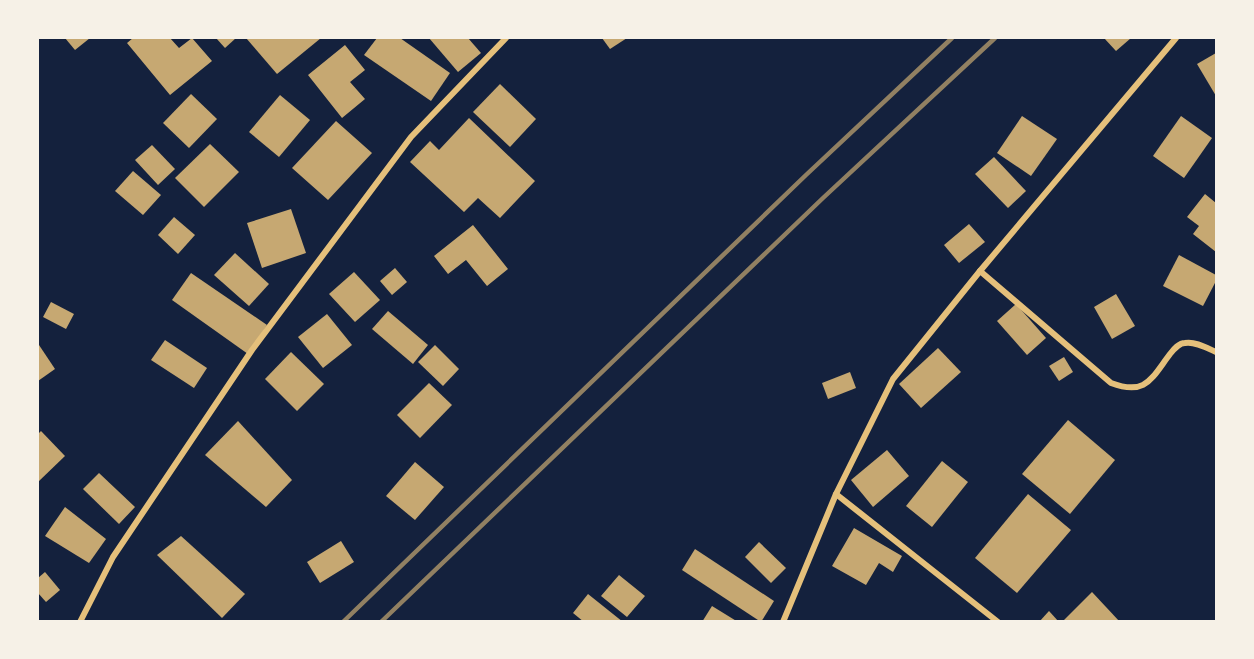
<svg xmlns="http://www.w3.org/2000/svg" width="1254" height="659" font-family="Cabin,sans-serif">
  <rect width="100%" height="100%" fill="#14213d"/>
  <g fill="#c6a872">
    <path d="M65 38H90L75 50Z"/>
    <path d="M133 38H170L179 48 192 38 212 61 170 95 127 43Z"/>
    <path d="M216 38H236L225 48Z"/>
    <path d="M246 38H321L277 74Z"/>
    <path d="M377 38H400L450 73 431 101 364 55Z"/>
    <path d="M429 38H468L481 53 458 72Z"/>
    <path d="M602 38H627L610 49Z"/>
    <path d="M1104 38H1131L1116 51Z"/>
    <path d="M345 45 365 70 350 82 365 99 342 118 308 75Z"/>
    <path d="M1216 53V96L1197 64Z"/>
    <path d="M500 84 536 119 510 147 473 112Z"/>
    <path d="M191 94 217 119 189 148 163 123Z"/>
    <path d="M280 95 310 120 279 157 249 132Z"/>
    <path d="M1022 116 1057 139 1031 176 997 153Z"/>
    <path d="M1181 116 1212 138 1184 178 1153 156Z"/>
    <path d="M469 118 535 181 500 218 478 198 464 212 410 162 430 141 439 150Z"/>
    <path d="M336 121 372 153 328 200 292 168Z"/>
    <path d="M210 144 239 172 204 207 175 178Z"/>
    <path d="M152 145 175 169 158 185 135 160Z"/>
    <path d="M994 157 1026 191 1008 208 975 174Z"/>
    <path d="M133 171 161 195 143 215 115 191Z"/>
    <path d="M1205 194 1216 203V252L1193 234 1199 226 1187 217Z"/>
    <path d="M291 209 306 253 262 268 247 223Z"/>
    <path d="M174 217 195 235 178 254 158 235Z"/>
    <path d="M969 224 985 242 959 263 944 245Z"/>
    <path d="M473 225 508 269 487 286 466 260 448 274 434 256Z"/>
    <path d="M235 253 269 284 249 306 214 275Z"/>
    <path d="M1179 255 1216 275V281L1203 306 1163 286Z"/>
    <path d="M395 268 407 282 392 295 380 281Z"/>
    <path d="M354 272 380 300 355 322 329 294Z"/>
    <path d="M191 273 267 325 248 354 172 300Z"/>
    <path d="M1116 294 1135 326 1112 339 1094 307Z"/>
    <path d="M51 302 74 314 66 329 43 317Z"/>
    <path d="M1016 304 1046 338 1027 355 997 321Z"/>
    <path d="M388 311 428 345 413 364 372 329Z"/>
    <path d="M327 314 352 345 323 368 298 337Z"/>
    <path d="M165 340 207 368 194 388 151 360Z"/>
    <path d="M39 345 55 369 38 381V346Z"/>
    <path d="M435 345 459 369 443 386 418 362Z"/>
    <path d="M938 348 961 372 921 408 899 384Z"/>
    <path d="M291 352 324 384 297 411 265 379Z"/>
    <path d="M1064 357 1073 372 1059 381 1049 366Z"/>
    <path d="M850 372 856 388 828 399 822 383Z"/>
    <path d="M429 383 452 405 420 438 397 415Z"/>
    <path d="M1068 420 1115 460 1070 514 1022 474Z"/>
    <path d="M238 421 292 480 266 507 205 455Z"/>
    <path d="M41 431 65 456 38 482V434Z"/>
    <path d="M887 450 909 476 873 507 851 480Z"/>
    <path d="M942 461 968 482 932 527 906 506Z"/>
    <path d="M415 462 444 487 415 520 386 496Z"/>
    <path d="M99 473 135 507 119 524 83 489Z"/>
    <path d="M1028 494 1071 530 1017 593 975 558Z"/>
    <path d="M65 507 106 539 89 563 45 536Z"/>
    <path d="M854 528 902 556 893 572 879 563 866 585 832 566Z"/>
    <path d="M181 536 245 594 222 618 157 555Z"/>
    <path d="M341 541 354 562 320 583 307 562Z"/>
    <path d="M759 542 786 568 771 583 745 557Z"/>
    <path d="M695 549 774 601 761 622 682 570Z"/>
    <path d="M45 572 60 590 46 602 38 593V578Z"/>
    <path d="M619 575 645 596 627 617 601 596Z"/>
    <path d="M1092 592 1120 622H1062Z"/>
    <path d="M588 594 623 622H584L573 613Z"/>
    <path d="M712 606 738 622H702Z"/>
    <path d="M1049 611 1059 622H1039Z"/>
  </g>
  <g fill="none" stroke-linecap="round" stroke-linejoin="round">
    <g stroke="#e5c07b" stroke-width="6">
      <path d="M980 271 1111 383C1146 396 1151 379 1170 354 1174 349 1179 343 1185 343 1195 341 1207 348 1216 352"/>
      <path d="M836 494 998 622"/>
      <path d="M80 622 113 557 252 350 411 137 506 38"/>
      <path d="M783 622 836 494 893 379 980 271 1176 38"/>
    </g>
    <g stroke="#918062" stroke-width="4.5">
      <path d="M343 622 806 175 952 38"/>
      <path d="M381 622 823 198 995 38"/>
    </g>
  </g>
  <rect width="1254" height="659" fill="none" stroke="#f6f1e7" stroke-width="78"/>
</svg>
